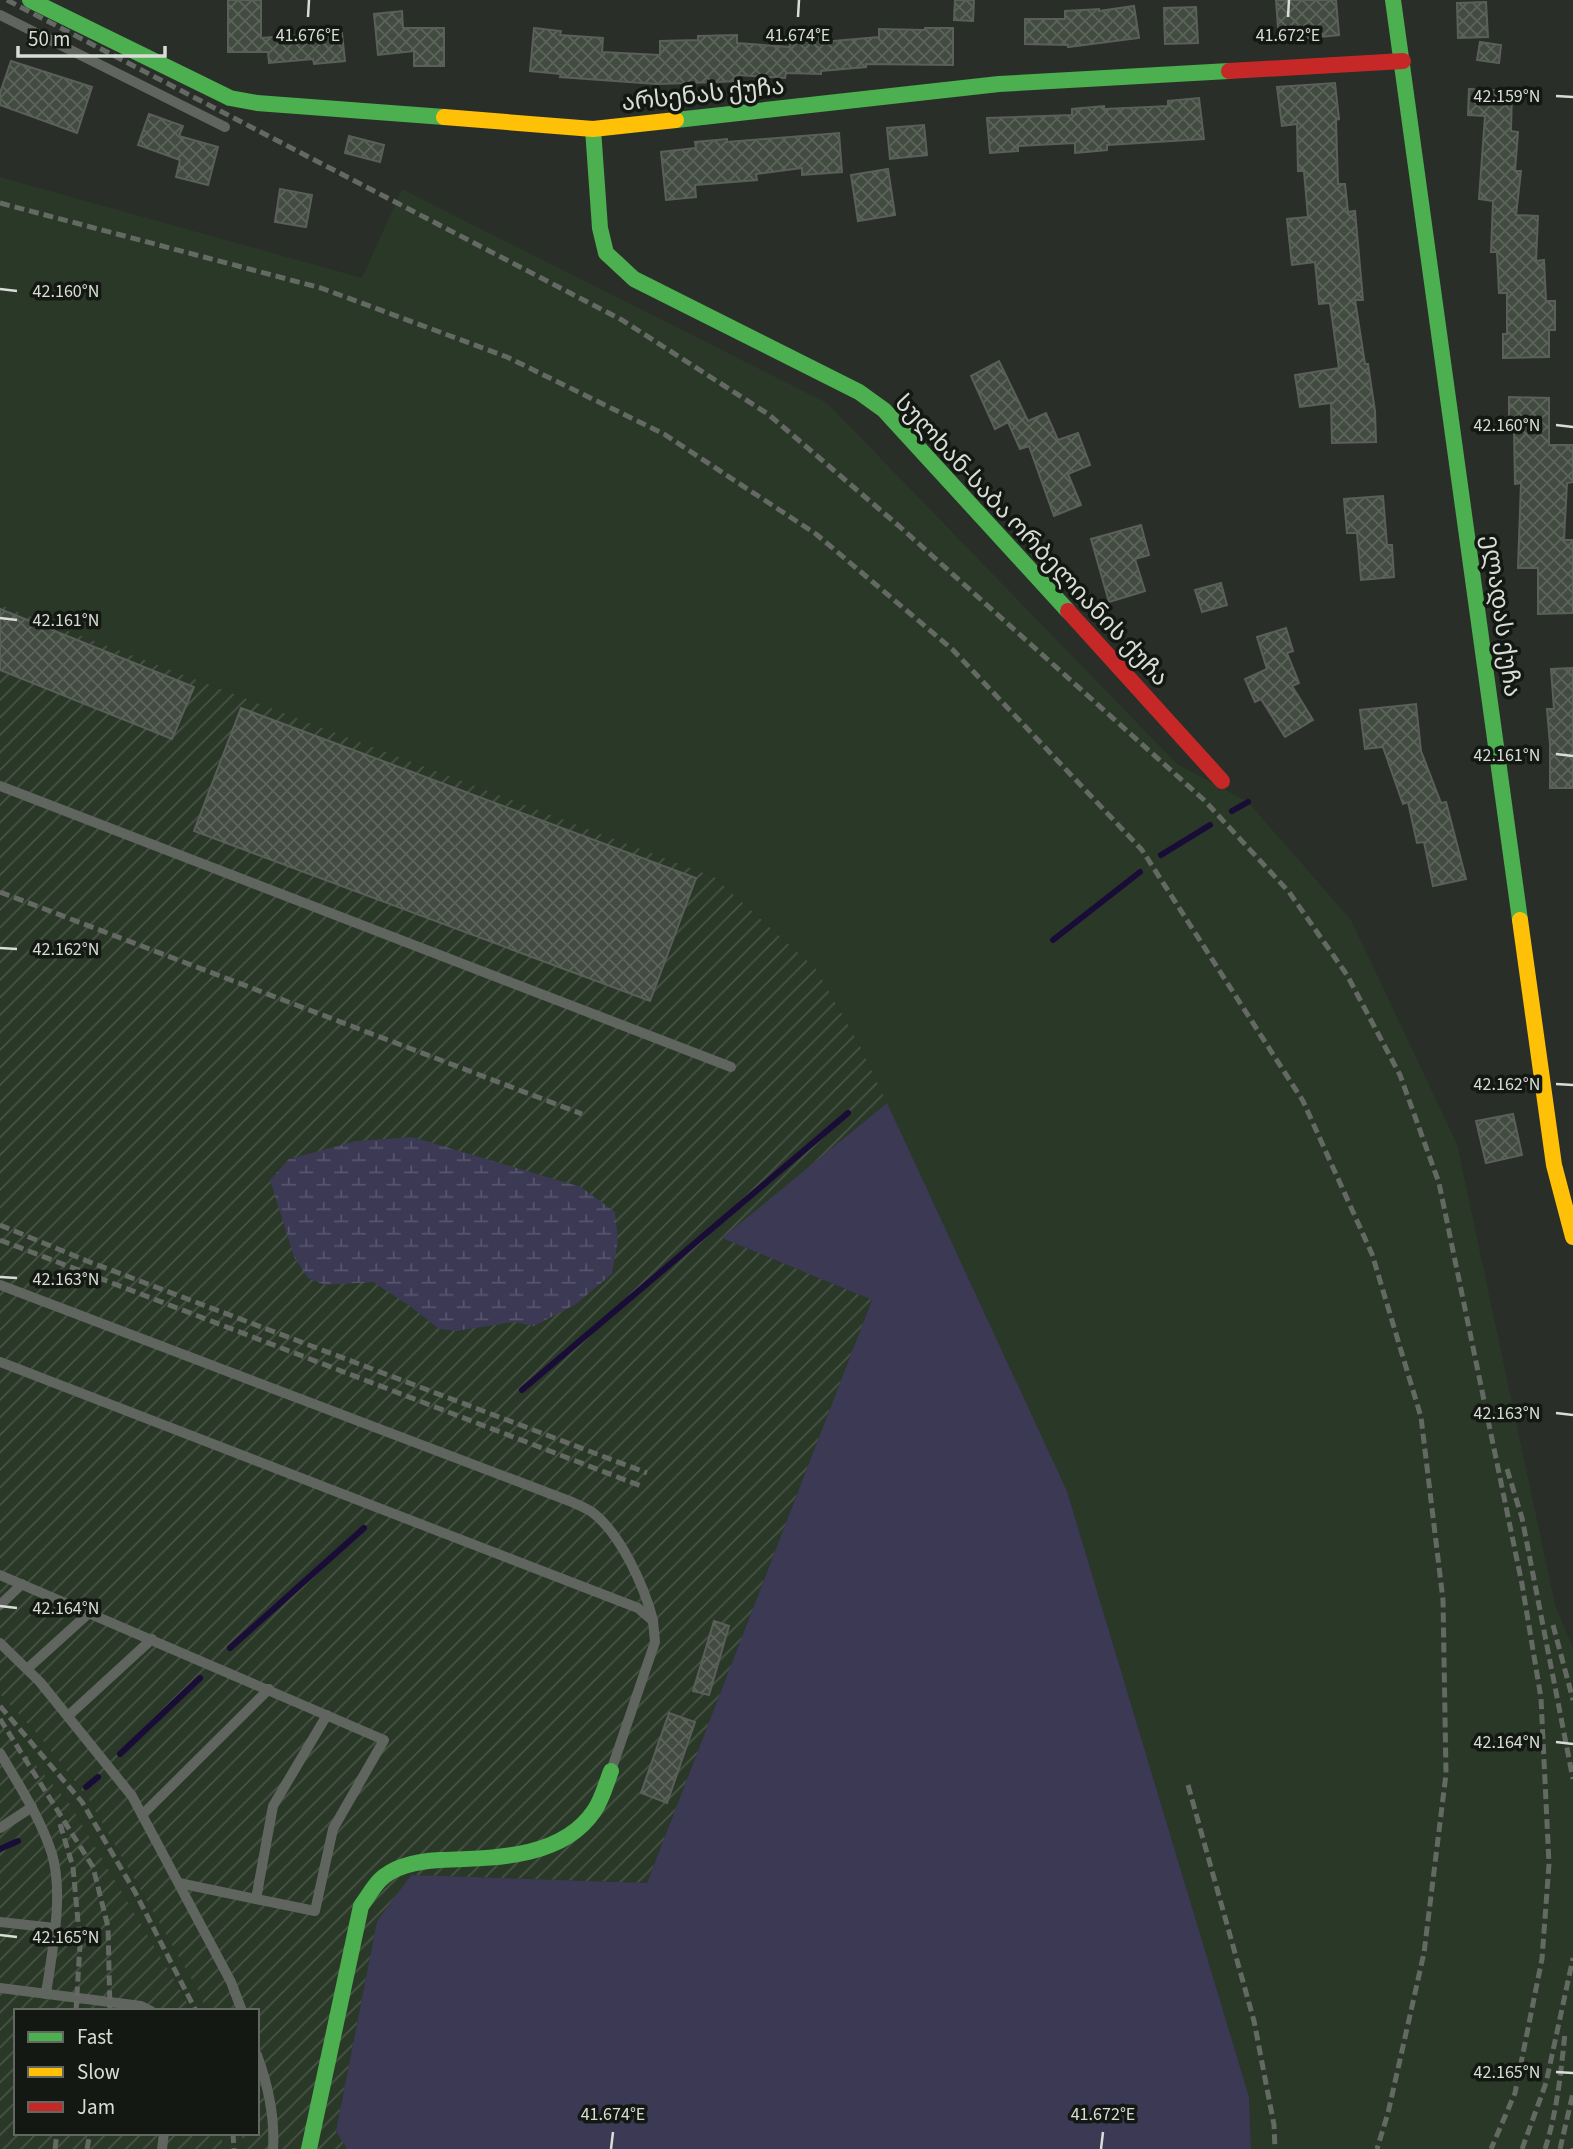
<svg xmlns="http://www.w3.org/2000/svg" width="1573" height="2149" font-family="'Source Sans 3','Noto Sans Georgian',sans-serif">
  <defs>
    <pattern id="industrial-furrows" width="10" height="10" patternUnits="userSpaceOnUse" patternTransform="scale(1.75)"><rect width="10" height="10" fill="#2a3827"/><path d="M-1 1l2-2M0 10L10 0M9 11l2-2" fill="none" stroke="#485446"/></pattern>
    <pattern id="wetland-marsh" width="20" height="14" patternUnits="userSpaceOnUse" patternTransform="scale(1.75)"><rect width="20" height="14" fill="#3c3955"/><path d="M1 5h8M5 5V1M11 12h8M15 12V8" fill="none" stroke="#57556d"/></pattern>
    <pattern id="building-cross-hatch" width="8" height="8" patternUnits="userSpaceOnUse" patternTransform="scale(1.75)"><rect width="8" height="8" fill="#424b40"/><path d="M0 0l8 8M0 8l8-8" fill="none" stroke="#5d645b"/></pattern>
  </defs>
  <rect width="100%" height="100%" fill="#292f28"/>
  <g fill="#2a3827">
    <path d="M0 177 362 278 402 189 827 403 1177 764 1248 802 1351 920 1457 1144 1555 1605 1573 1648V2149H1251L1249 2097 1067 1491 859 1044 816 969 714 877 0 605Z"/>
    <path d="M0 1694 40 1737 88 1798 200 1994 206 2011H189L186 2000 69 1803 0 1724Z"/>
    <path d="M220 2133H242L243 2149H224Z"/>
  </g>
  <g fill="url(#industrial-furrows)">
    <path d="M0 605 714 877 816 969 859 1044 887 1103 723 1238 872 1300 647 1883 411 1875 377 1921 336 2131 347 2149H243L242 2133H257V2011H206L200 1994 88 1798 40 1737 0 1694Z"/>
    <path d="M0 1724 69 1803 186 2000 189 2011H16V2133H220L224 2149H0Z"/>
  </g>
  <path fill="#3c3955" d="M887 1103 1067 1491 1249 2097 1251 2149H347L336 2131 377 1921 411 1875 647 1883 872 1300 722 1238Z"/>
  <path fill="url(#wetland-marsh)" d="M412 1137 581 1187 615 1212 618 1240 612 1274 576 1304 534 1326 514 1322 456 1331 439 1329 410 1306 373 1282 325 1285 308 1278 294 1257 270 1180 289 1159 356 1141Z"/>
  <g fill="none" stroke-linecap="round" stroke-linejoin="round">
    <g stroke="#190c37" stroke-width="6">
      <path d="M1232 811 1248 802"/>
      <path d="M1161 855 1210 825"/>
      <path d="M1053 940 1140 872"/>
      <path d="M522 1390 848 1113"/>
      <path d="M230 1648 364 1528"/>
      <path d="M120 1754 200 1678"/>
      <path d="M86 1787 98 1777"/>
      <path d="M0 1849 18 1841"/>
    </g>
  </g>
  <g fill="url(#building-cross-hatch)" stroke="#5a5f5a" stroke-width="2">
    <path d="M228 0H261V38L300 35 301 38 342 33 345 61 314 64 313 59 269 63 268 52H228Z"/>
    <path d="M955 0H974L973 21 954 20Z"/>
    <path d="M1276 0H1336L1339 35 1279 41Z"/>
    <path d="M1486 2 1488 37 1458 38 1457 3Z"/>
    <path d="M1134 6 1139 38 1068 47V45L1025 44V19H1065V11L1099 9V11Z"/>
    <path d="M1196 7 1198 43 1165 44 1164 8Z"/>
    <path d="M402 11 403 28H444V66H414V51L378 55 374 14Z"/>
    <path d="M534 28 561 31 560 35 603 38 602 52 660 55V41L698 40V36L737 35V43L790 47V30L822 31V42L879 37V29L925 30V28H953V65L866 64V67L821 71V74L786 73 785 78 738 75V81L690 83 657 84 560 77 561 74 530 71Z"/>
    <path d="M1480 42 1501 45 1499 63 1477 60Z"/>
    <path d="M11 61 92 87 77 133 0 105V93Z"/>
    <path d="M1335 83 1339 119 1336 120 1338 184H1345L1348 212 1355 211 1363 300H1355L1365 364H1368L1375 411 1376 442 1332 443 1331 403 1300 407 1295 375 1339 368 1330 303 1319 304 1315 262 1292 265 1287 219 1308 217 1304 171H1298L1297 124 1282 126 1277 87Z"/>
    <path d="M1469 89 1512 91 1511 131 1518 132 1515 171H1521L1516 215 1538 216 1536 261 1544 260 1546 301H1555V330H1549V357L1503 358V334H1507V293H1499L1497 252H1491L1493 201 1479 199 1485 116 1468 115Z"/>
    <path d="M1199 98 1204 139 1107 145V150L1075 153V143L1018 146V151L990 153 987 118 1072 115V109L1104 106V109L1149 107 1168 106V101Z"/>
    <path d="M149 114 183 126 179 136 218 147 208 185 176 177 180 160 138 145Z"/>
    <path d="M924 125 927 155 890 159 887 128Z"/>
    <path d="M839 133 842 172 802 175V168L756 174 757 180 695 185 696 197 666 200 661 152 696 148 695 142 727 139V142Z"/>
    <path d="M349 136 384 145 380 162 345 153Z"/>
    <path d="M888 169 895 215 858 221 851 175Z"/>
    <path d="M280 189 312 195 306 227 275 222Z"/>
    <path d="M999 361 1028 421 1046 413 1058 440 1078 433 1090 465 1068 474 1081 505 1054 516 1029 446 1020 449 1008 422 995 429 971 376Z"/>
    <path d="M1509 397 1549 398V445H1573V482L1567 483 1564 540H1573V613L1538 614V568H1518L1521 483 1515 484 1514 430H1509Z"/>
    <path d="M1383 496 1387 545H1392L1394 577 1361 580 1357 533H1347L1344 499Z"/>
    <path d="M1141 525 1149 555 1135 559 1145 591 1109 602 1091 539Z"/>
    <path d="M1221 583 1227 605 1202 612 1195 590Z"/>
    <path d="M0 609 194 687 172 739 0 670Z"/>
    <path d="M1286 628 1293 651 1287 653 1299 683 1292 686 1313 720 1285 737 1261 699 1255 702 1245 679 1267 669 1257 637Z"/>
    <path d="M1573 668V788H1550V744L1547 709H1554L1551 669Z"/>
    <path d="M1416 704 1421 751 1441 803 1446 802 1466 879 1433 886 1424 842 1417 843 1408 802 1403 804 1383 747 1365 749 1360 710Z"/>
    <path d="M241 708 696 878 650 1001 194 831Z"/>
    <path d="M1513 1114 1522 1155 1486 1163 1476 1121Z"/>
    <path d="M714 1621 729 1626 709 1695 693 1691Z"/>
    <path d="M669 1713 695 1722 667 1803 641 1793Z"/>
  </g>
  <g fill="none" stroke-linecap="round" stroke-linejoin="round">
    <g stroke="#60665f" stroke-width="10">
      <path d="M0 15 225 127"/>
      <path d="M0 786 731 1067"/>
      <path d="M0 1285 572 1502C578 1505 586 1508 592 1512 621 1534 644 1586 653 1620"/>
      <path d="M0 1362 638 1608 653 1621 655 1642 612 1768"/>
      <path d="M0 1575 384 1740 333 1829 315 1911 256 1899"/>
      <path d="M0 1605 22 1584"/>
      <path d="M0 1643 40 1682 132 1796 231 1982 242 2011"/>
      <path d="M27 1669 89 1613"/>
      <path d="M68 1716 152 1639"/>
      <path d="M0 1753C19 1785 40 1817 52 1854 64 1895 52 1952 46 1994"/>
      <path d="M142 1815 269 1689"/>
      <path d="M0 1828 32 1807"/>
      <path d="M179 1883 256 1899 273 1806 327 1715"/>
      <path d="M0 1922 55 1928"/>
      <path d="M0 1988 141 2006 151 2011"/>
      <path d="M257 2055C268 2085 275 2117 273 2149"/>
      <path d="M162 2149 164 2133"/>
    </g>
    <g stroke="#4caf50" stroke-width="16">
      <path d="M30 0 230 98 257 103 444 117"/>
      <path d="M1393 0 1520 920"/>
      <path d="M676 120 999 84 1229 71"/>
      <path d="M593 129 600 228 606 253 634 279 859 392 884 410 1068 611"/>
      <path d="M309 2149 361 1906C367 1898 373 1887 380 1880 395 1865 421 1861 440 1860 492 1858 562 1859 594 1811 602 1800 606 1784 611 1771"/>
    </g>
    <g stroke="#ffc107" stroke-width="16">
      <path d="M444 117 593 129 676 120"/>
      <path d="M1520 920 1554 1165 1573 1237"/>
    </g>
    <g stroke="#c62828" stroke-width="16">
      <path d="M1229 71 1403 61"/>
      <path d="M1068 611 1222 781"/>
    </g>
    <g stroke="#646964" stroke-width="5" stroke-dasharray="10 5" stroke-linecap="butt">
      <path d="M7 0 622 320 768 414 899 526 1204 800 1289 892 1347 975 1400 1075 1439 1183 1522 1584 1541 1698 1549 1864 1542 1959 1515 2093 1491 2149"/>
      <path d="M0 203 321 288 507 357 664 434 816 534 952 649 1142 850 1303 1101 1372 1254 1421 1417 1443 1600 1446 1774 1424 1953 1388 2113 1377 2149"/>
      <path d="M0 892 582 1114"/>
      <path d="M0 1225 87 1261 647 1473"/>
      <path d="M0 1240 641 1486"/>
      <path d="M1507 1469 1522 1518 1573 1779"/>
      <path d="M1553 1625 1573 1700"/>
      <path d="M0 1706 82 1802 135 1892 196 2011"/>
      <path d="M0 1719 93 1867 108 1927 110 2011"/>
      <path d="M1188 1785 1254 2021 1274 2125 1275 2149"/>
      <path d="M60 1824 73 1867 80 1944 76 2011"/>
      <path d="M233 2133 234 2149"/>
      <path d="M55 2149 57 2133"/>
      <path d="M87 2149 90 2133"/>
      <path d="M1522 2149 1546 2083 1573 1958"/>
      <path d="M1545 2149C1557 2112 1561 2072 1565 2033"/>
      <path d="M1560 2149 1573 2093"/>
      <path d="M1573 2149V2148"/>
    </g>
  </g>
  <path fill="none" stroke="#d8ded6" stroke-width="2.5" d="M308 17 309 0M798 17 799 0M1288 17 1289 0M1556 96 1573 97M0 289 17 291M1556 425 1573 427M0 618 17 620M1556 754 1573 756M0 948 17 949M1556 1084 1573 1085M0 1277 17 1278M1556 1413 1573 1415M0 1606 17 1608M1556 1742 1573 1744M0 1935 17 1937M1556 2072 1573 2073M611 2149 613 2132M1101 2149 1103 2132"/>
  <g text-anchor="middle" stroke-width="7" stroke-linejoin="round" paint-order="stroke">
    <g font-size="24" fill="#d8ded6" stroke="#141813">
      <text transform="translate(703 94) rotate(-6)" y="8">არსენას ქუჩა</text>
      <text transform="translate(1032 540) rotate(47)" y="8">სულხან-საბა ორბელიანის ქუჩა</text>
      <text transform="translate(1502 616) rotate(82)" y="8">ელადას ქუჩა</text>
    </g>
  </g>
  <g font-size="18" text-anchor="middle" fill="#d8ded6" stroke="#141813" stroke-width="7" stroke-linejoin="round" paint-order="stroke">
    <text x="308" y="41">41.676°E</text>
    <text x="798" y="41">41.674°E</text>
    <text x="1288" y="41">41.672°E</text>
    <text x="1507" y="102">42.159°N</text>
    <text x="66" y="297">42.160°N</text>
    <text x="1507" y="431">42.160°N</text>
    <text x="66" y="626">42.161°N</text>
    <text x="1507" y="761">42.161°N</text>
    <text x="66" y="955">42.162°N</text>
    <text x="1507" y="1090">42.162°N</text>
    <text x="66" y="1285">42.163°N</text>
    <text x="1507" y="1419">42.163°N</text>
    <text x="66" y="1614">42.164°N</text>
    <text x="1507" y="1748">42.164°N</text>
    <text x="66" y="1943">42.165°N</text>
    <text x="1507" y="2078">42.165°N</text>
    <text x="613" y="2120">41.674°E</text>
    <text x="1103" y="2120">41.672°E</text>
  </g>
  <rect x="14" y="2009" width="245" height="126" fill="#141813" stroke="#626761" stroke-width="2"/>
  <rect x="28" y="2032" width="35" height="10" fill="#4caf50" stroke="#626761" stroke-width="2"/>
  <text x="77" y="2044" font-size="21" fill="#d8ded6">Fast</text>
  <rect x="28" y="2067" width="35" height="10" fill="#ffc107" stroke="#626761" stroke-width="2"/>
  <text x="77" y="2079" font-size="21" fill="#d8ded6">Slow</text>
  <rect x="28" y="2102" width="35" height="10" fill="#c62828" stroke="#626761" stroke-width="2"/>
  <text x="77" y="2114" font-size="21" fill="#d8ded6">Jam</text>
  <path d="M18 46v10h147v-10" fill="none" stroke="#d8ded6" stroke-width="3.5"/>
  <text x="28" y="46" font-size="21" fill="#d8ded6" stroke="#141813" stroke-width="5" paint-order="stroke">50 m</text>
</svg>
